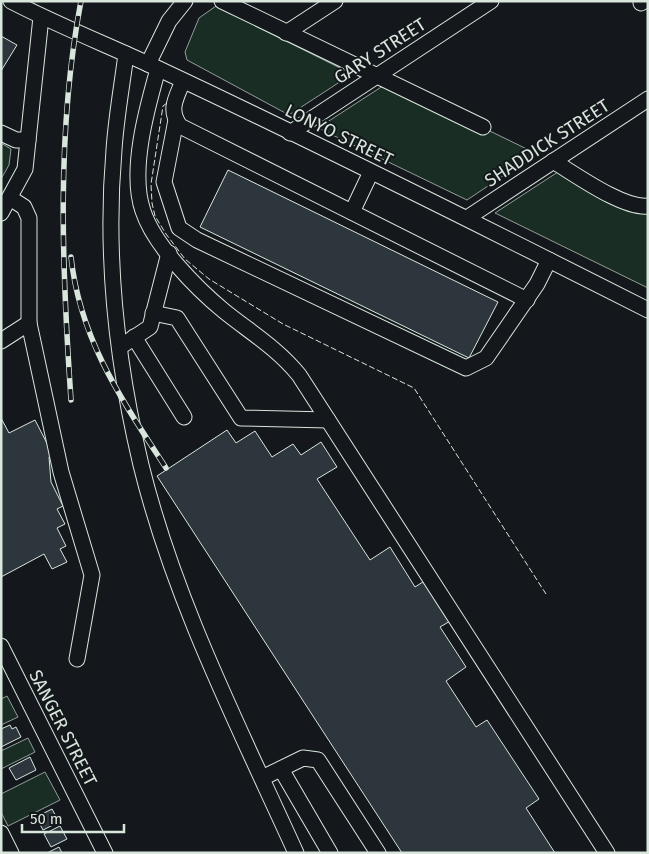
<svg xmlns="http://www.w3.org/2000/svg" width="649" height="854" font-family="'Fira Sans',sans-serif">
  <rect width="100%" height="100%" fill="#14181c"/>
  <g fill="#1a2d24" stroke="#939e99">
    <path d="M216 6 352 74 289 115 187 60 185 52 199 18Z"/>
    <path d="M389 82 533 152 530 158 467 200 318 128Z"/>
    <path d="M1 143 11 149 9 165 1 179Z"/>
    <path d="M564 168 648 209V288L495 213Z"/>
    <path d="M7 696 18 717 1 725V699Z"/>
    <path d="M28 738 35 752 1 769V751Z"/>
    <path d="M45 772 60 800 8 826 1 812V794Z"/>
  </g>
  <g fill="#2c363c" stroke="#d8e6dc">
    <path d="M1 36 17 45 1 71Z"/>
    <path d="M228 170 498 302 469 358 200 227Z"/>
    <path d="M1 418 9 433 35 420 53 455 49 457 51 482 63 506 57 509 65 524 57 528 66 546 60 549 67 562 52 569 44 554 1 577Z"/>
    <path d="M227 430 236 443 255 431 272 457 293 444 301 455 321 442 337 467 317 479 370 560 390 547 415 587 426 580 452 620 440 627 466 667 446 681 476 727 487 720 539 799 526 808 555 853H402L157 476Z"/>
    <path d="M10 725 12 729 16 727 21 737 1 747V729Z"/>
    <path d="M30 757 36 770 16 780 9 768Z"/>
    <path d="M52 809 59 822 43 830 36 817Z"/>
    <path d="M60 826 67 839 51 847 44 834Z"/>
    <path d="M59 847 62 853H47Z"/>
  </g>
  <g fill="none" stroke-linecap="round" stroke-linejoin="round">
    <defs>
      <g id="minor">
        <path d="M11 1C59 26 110 46 159 69 323 146 486 228 648 310"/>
        <path d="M222 1 483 127"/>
        <path d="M641 3 644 1"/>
        <path d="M286 33 335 1"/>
        <path d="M126 54C122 86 116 118 114 150 105 254 117 364 141 465 174 600 239 727 296 853"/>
        <path d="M148 64 169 21 185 1"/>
        <path d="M158 69C147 108 129 171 143 211 154 245 196 288 224 311 250 332 277 348 299 375L607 853"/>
        <path d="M183 81C176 98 168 110 180 126L527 300"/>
        <path d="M176 120 164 182 179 228 197 240 466 368 486 358 537 284 549 260"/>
        <path d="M1 133 16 140H28"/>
        <path d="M290 133 491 1"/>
        <path d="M553 161C575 174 623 209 648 206"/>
        <path d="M10 198 24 207 29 218V323L61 472 92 575 77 659"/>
        <path d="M352 212 371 172"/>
        <path d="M1 213 25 169 41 17"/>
        <path d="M467 218 648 99"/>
        <path d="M153 313 177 318 241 418 328 420"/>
        <path d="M134 337 184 417"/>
        <path d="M1 341 29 323"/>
        <path d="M120 347 150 327 169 253"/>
        <path d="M1 646 105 853"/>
        <path d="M281 769 330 853"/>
        <path d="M262 778 303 758 318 760 378 853"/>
        <path d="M1 833 11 853"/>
      </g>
    </defs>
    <use href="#minor" stroke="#d8e6dc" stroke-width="17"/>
    <use href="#minor" stroke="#14181c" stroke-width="15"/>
    <defs>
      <g id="rail">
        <path d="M71 257C80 340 122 400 166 468"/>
        <path d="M71 400C62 268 56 132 81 1"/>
      </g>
    </defs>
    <use href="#rail" stroke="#d8e6dc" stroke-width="5.5"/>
    <use href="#rail" stroke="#14181c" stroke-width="4" stroke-dasharray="11" stroke-linecap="butt"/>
    <path stroke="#d8e6dc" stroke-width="1" stroke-dasharray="6 2.5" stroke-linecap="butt" d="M167 103 163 106 151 184 152 203 155 216 166 234 185 259 209 279 283 324 414 388 546 594"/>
  </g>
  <g text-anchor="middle" stroke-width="4" stroke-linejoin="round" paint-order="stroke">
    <g font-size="18" fill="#d8e6dc" stroke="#14181c">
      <text transform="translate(380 51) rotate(-33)" y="6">GARY STREET</text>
      <text transform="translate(339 135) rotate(26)" y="6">LONYO STREET</text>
      <text transform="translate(547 143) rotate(-33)" y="6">SHADDICK STREET</text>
      <text transform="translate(63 728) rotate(63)" y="6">SANGER STREET</text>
    </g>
  </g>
  <rect width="649" height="854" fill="none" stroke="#d8e6dc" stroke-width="5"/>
  <path d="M22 824v8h102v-8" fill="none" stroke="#d8e6dc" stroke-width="2.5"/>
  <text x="30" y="824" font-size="15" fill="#d8e6dc" stroke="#14181c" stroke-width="4" paint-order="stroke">50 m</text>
</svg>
